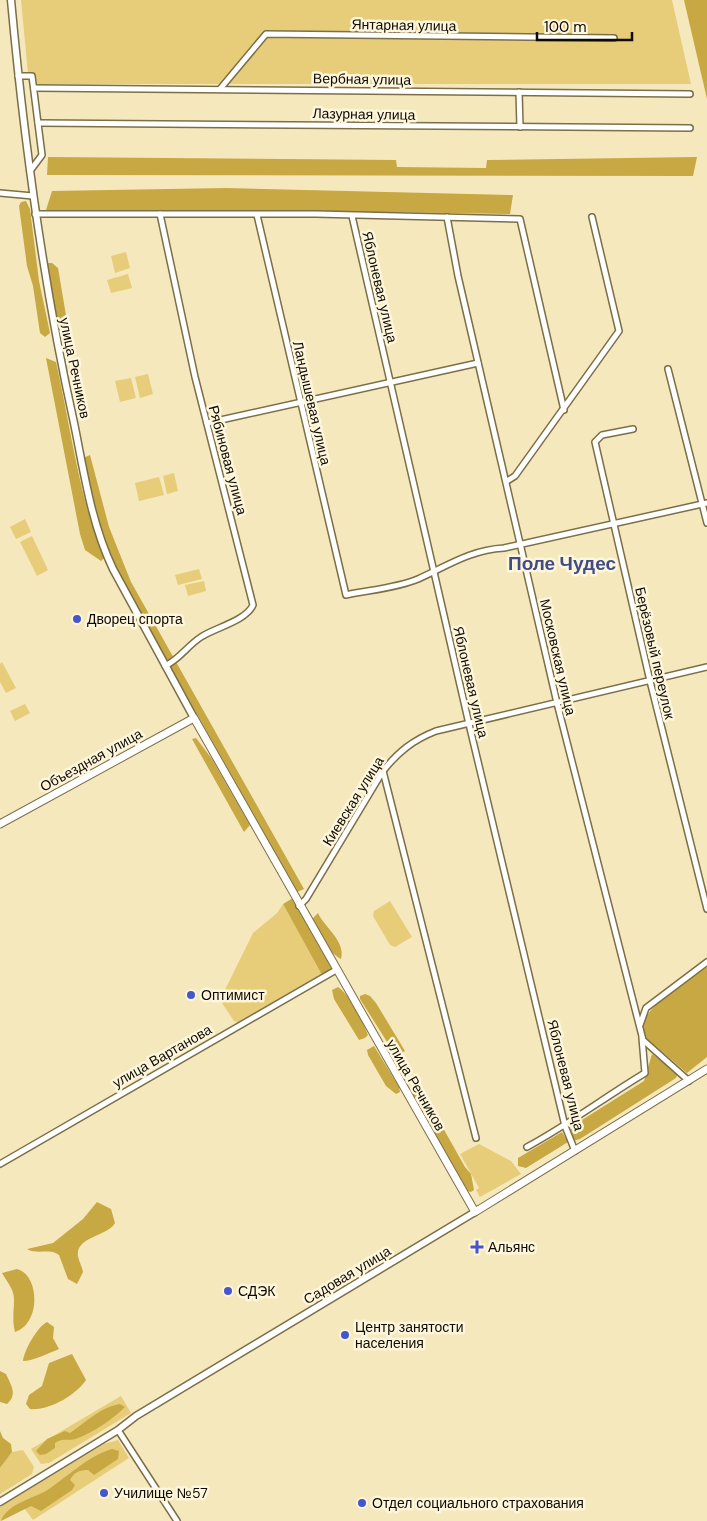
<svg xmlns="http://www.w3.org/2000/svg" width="707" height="1521" font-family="'DM Sans',sans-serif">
  <rect width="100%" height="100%" fill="#f6e8bd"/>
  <g fill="#e7cc7a">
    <path d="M21 0H672L691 84H29Z"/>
    <path d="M126 252 130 268 115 273 111 256Z"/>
    <path d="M128 274 132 288 111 293 107 280Z"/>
    <path d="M148 374 153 394 140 398 135 377Z"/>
    <path d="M131 378 136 398 120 402 115 381Z"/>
    <path d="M174 473 178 491 167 494 163 476Z"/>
    <path d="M159 477 164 495 139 501 135 483Z"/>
    <path d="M25 519 31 532 16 539 10 527Z"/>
    <path d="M32 536 48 570 37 576 20 542Z"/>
    <path d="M199 569 202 579 178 585 175 575Z"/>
    <path d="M204 581 206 591 188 596 185 585Z"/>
    <path d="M2 662 16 688 6 693 0 682V664Z"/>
    <path d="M25 704 30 713 15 721 10 711Z"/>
    <path d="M390 901 412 937 395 947 390 945 373 916 374 911Z"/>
    <path d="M283 904 322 975 238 1022 234 1021 220 1000 253 933 277 913Z"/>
    <path d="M479 1144 511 1161 521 1174 480 1197 476 1190 479 1188 460 1154Z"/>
    <path d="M121 1396 131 1413 49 1463 41 1464 31 1449Z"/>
    <path d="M118 1440 129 1458 33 1520 24 1508 0 1521V1507L104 1444Z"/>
    <path d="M23 1450 34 1467 32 1474 0 1494V1468L12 1452Z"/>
  </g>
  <g fill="#c7a842">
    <path d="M684 0H707V99Z"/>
    <path d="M48 157 396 160 397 167 486 168 487 160 697 157 693 176 47 175Z"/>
    <path d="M226 188 513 195 510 214 378 212 275 214 46 210 52 191Z"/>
    <path d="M26 201 30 209 39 281 50 333 45 337 40 333 33 286 27 266 19 206 21 202Z"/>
    <path d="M47 263H52L58 268 70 339 61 342 46 265Z"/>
    <path d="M46 358 56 362C71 428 78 494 104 558L101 561 85 550 80 534Z"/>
    <path d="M90 455 109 527 131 582 304 889 297 892 116 570 94 510 83 458Z"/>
    <path d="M196 738 212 759 250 825 244 832 192 739Z"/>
    <path d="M293 898 332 969 322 975 283 904Z"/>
    <path d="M318 913C324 927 346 941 341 959 328 952 317 933 313 918Z"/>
    <path d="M707 967V1057L687 1073 644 1036C644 1028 643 1021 648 1014 661 996 689 979 707 967Z"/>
    <path d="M338 987C351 996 362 1020 368 1035L365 1038 359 1040 334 999 332 990Z"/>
    <path d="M365 994 370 996 376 1003 405 1051 396 1056 360 999V996Z"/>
    <path d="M374 1046 399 1087 400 1092 396 1094 386 1086 368 1055 367 1050Z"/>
    <path d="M652 1054 678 1073 676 1078 580 1139 573 1141 571 1130 574 1125 644 1081Z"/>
    <path d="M416 1084 425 1096 465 1167 471 1174 474 1190 471 1192 467 1191 412 1096V1086Z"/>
    <path d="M562 1132 568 1142 526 1168 518 1166V1158Z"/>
    <path d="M97 1202 111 1209 115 1223C108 1236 75 1237 78 1256 79 1262 82 1266 83 1272L77 1284 68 1279 59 1255C50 1248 37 1255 27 1249L53 1243 83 1219Z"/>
    <path d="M17 1269C40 1275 41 1324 15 1332 12 1320 14 1311 14 1299 14 1289 7 1282 2 1273Z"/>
    <path d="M47 1322 54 1327 53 1338 59 1349C49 1353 33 1361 23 1361 24 1351 37 1327 47 1322Z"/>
    <path d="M72 1354 86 1380C76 1395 49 1411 30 1409L26 1404 29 1395 42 1386 49 1363Z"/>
    <path d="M0 1371 6 1374C11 1385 18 1395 7 1404L0 1402Z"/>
    <path d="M120 1404 125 1407C113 1419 94 1432 78 1438 70 1442 63 1437 55 1443V1448L46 1454 40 1455 36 1451 47 1439 65 1431 70 1433C86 1422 101 1407 120 1404Z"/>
    <path d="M0 1431 3 1438 11 1444 12 1452 0 1468Z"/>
    <path d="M112 1449 119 1451 118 1459 94 1475 88 1470C80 1470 74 1472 70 1480L75 1485 72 1490 41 1511 31 1506 1 1521C7 1503 36 1498 49 1489 68 1476 90 1455 112 1449Z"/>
  </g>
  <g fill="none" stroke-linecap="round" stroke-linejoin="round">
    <defs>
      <g id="minor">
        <path d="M18 76H32L42 155 30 171"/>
        <path d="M34 88 690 94"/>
        <path d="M220 89 266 34 614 38"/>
        <path d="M519 92 520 127"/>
        <path d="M38 123 690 128"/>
        <path d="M0 193 33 196"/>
        <path d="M35 214H316L520 219 564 410"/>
        <path d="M160 214 195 377 253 605C246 621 214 628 201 637 187 646 180 659 165 666"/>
        <path d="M257 215 346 595C369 590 397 588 418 579 447 566 470 550 504 548L707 503"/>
        <path d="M352 216 469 724 565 1126 575 1151"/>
        <path d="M447 217 458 276 557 703 643 1040 689 1081"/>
        <path d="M668 369 707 523"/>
        <path d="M207 423 478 363"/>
        <path d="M633 429 602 435 595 442 650 681 707 909"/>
        <path d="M507 481 515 476 619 331 592 217"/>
        <path d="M383 771 476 1138"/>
        <path d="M299 906 306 899 383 771C398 752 413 740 436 731L707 667"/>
        <path d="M640 1025 646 1008 707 962"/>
        <path d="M527 1147C568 1125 605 1097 645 1073L642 1038"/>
        <path d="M0 1164 336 970"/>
        <path d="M118 1430 177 1521"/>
      </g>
      <g id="tertiary">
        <path d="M11 0C24 142 43 283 74 423 84 472 91 523 113 569L194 718"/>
        <path d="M0 1502 118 1430 136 1416 475 1212"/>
      </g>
      <path id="secondary" d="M0 824 194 718 475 1212 707 1069"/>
    </defs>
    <use href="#minor" stroke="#7b6f48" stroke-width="8"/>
    <use href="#tertiary" stroke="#7b6f48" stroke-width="9"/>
    <use href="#secondary" stroke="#7b6f48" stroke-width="9"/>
    <use href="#minor" stroke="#fff" stroke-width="5"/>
    <use href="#tertiary" stroke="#fff" stroke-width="6"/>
    <use href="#secondary" stroke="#fff" stroke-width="7"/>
  </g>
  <g fill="#4555ca" stroke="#fef6dc" stroke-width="2">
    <circle cx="77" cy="619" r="5"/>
    <circle cx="191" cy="995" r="5"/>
    <path d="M474.5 1239.5h5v5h5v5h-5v5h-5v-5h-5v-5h5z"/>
    <circle cx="228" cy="1291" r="5"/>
    <circle cx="345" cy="1335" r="5"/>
    <circle cx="104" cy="1493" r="5"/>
    <circle cx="362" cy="1503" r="5"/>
  </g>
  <g text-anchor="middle" stroke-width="5" stroke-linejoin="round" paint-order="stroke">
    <g font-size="14" fill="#100b01" stroke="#fef6dc">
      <text transform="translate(404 25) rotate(1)" y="5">Янтарная улица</text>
      <text transform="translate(362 79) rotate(1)" y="5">Вербная улица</text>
      <text transform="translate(364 114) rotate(1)" y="5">Лазурная улица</text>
      <text transform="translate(380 287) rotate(77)" y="5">Яблоневая улица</text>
      <text transform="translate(75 368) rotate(78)" y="5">улица Речников</text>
      <text transform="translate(312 403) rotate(77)" y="5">Ландышевая улица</text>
      <text transform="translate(228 460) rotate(75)" y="5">Рябиновая улица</text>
      <text transform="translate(655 653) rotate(77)" y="5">Берёзовый переулок</text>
      <text transform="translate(558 657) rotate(77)" y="5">Московская улица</text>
      <text transform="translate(471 682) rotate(77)" y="5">Яблоневая улица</text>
      <text transform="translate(91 760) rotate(-29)" y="5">Объездная улица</text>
      <text transform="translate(353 801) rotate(-58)" y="5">Киевская улица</text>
      <text transform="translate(162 1056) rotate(-30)" y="5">улица Вартанова</text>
      <text transform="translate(566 1075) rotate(76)" y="5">Яблоневая улица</text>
      <text transform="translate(416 1085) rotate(60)" y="5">улица Речников</text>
      <text transform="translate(347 1275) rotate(-31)" y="5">Садовая улица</text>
    </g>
    <g font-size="14" fill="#100b01" stroke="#fef6dc" text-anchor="start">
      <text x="87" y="624">Дворец спорта</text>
      <text x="201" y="1000">Оптимист</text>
      <text x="488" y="1252">Альянс</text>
      <text x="238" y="1296">СДЭК</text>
      <text x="355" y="1332">Центр занятости<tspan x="355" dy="16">населения</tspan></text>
      <text x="114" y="1498">Училище №57</text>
      <text x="372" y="1508">Отдел социального страхования</text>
    </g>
    <g font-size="19" font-weight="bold" fill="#3f4c88" stroke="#fef6dc">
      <text x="562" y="570">Поле Чудес</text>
    </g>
  </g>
  <path d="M537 32v8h95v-8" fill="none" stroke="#100b01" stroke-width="2.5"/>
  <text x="544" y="32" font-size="15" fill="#100b01" stroke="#fef6dc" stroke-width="4" paint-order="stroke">100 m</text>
</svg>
